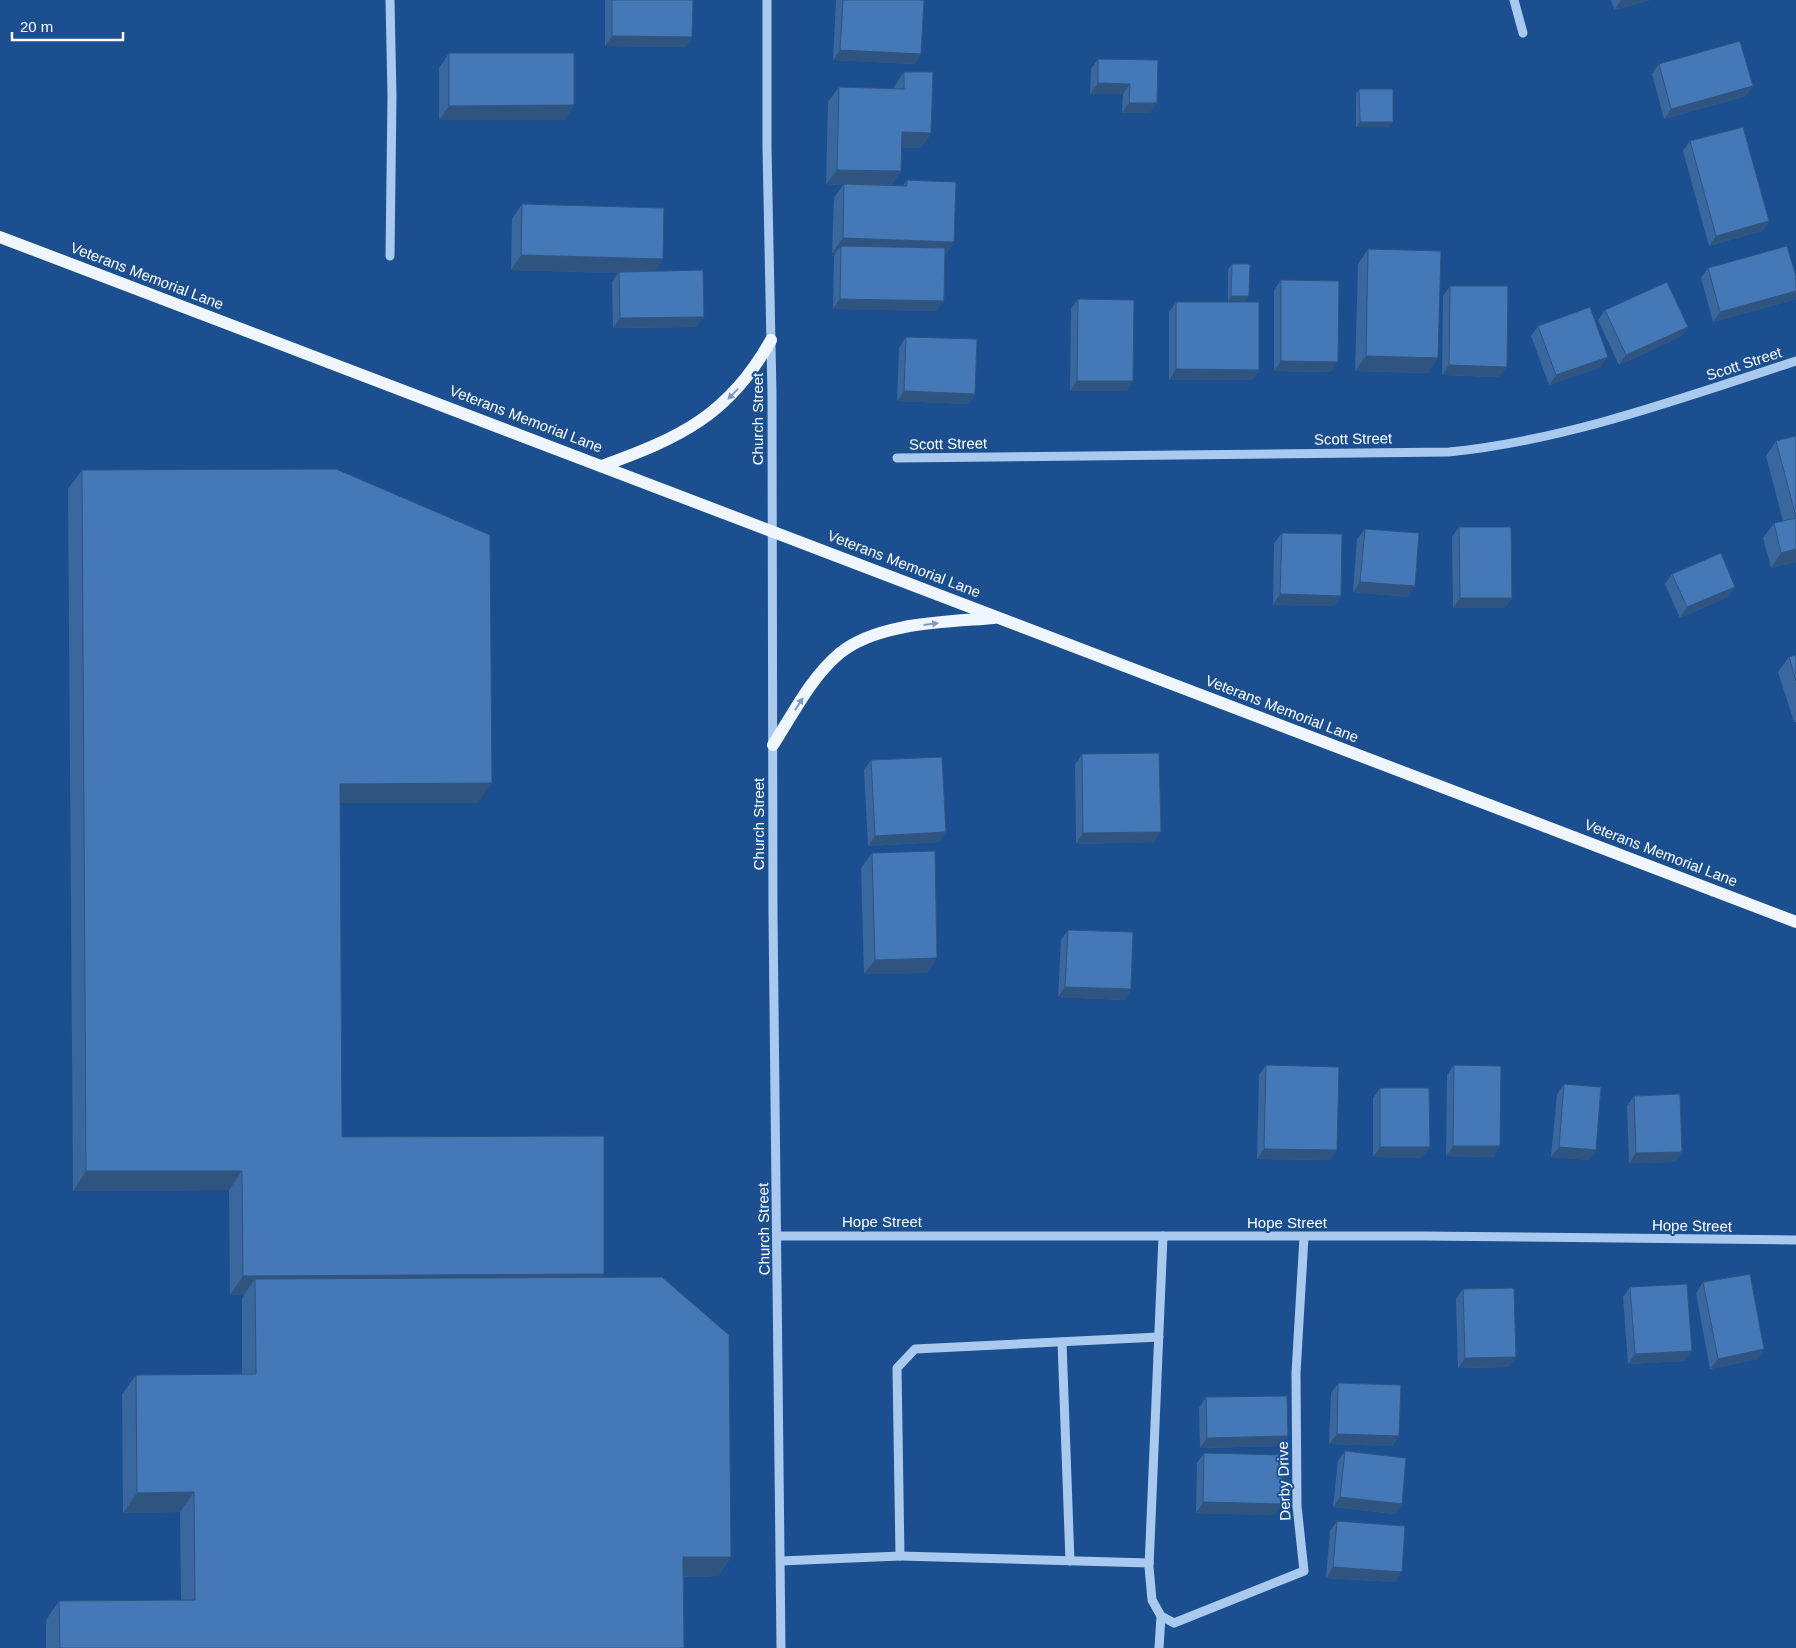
<svg xmlns="http://www.w3.org/2000/svg" width="1796" height="1648" font-family="Arial,sans-serif">
  <rect width="100%" height="100%" fill="#1b4f8f"/>
  <g fill="none" stroke-linecap="round" stroke-linejoin="round">
    <g stroke="#a9c9ee" stroke-width="9">
      <path d="M767 0V148L772 394 773 914 781 1648"/>
      <path d="M1514 0 1523 33"/>
      <path d="M390 256 392 96 390 0"/>
      <path d="M897 458 1449 452C1568 440 1682 398 1796 361"/>
      <path d="M778 1236H1422L1796 1240"/>
      <path d="M1062 1342 1070 1561"/>
      <path d="M900 1556 1149 1563"/>
      <path d="M781 1561 900 1556 897 1368 915 1349 1159 1337"/>
      <path d="M1161 1616 1174 1623 1304 1571 1297 1506 1296 1373 1304 1237"/>
      <path d="M1159 1648 1161 1616 1152 1600 1149 1567 1163 1236"/>
    </g>
    <g stroke="#f0f6ff" stroke-width="12">
      <path d="M0 237 1796 922"/>
      <path d="M602 466C680 438 729 415 771 340"/>
      <path d="M773 745C793 714 811 677 840 653 878 622 948 622 994 618"/>
    </g>
  </g>
  <g fill="#3a679d">
    <path d="M605 0H693L692 37 685 47 605 46Z"/>
    <path d="M836 0H924L921 54 914 64 833 60Z"/>
    <path d="M1611 0H1650L1614 10Z"/>
    <path d="M449 53 574 105 564 120H439V68Z"/>
    <path d="M1098 59 1158 60 1150 113H1122L1123 94H1090L1091 69Z"/>
    <path d="M1659 64 1746 96 1664 119 1652 74Z"/>
    <path d="M904 72 931 133 921 148 901 147V171L891 185 903 186 907 180 954 242 945 255 937 311 833 309 834 256 835 253H832L834 198 843 185 826 184 828 102 839 87 894 89V87Z"/>
    <path d="M1359 89 1389 127H1356V94Z"/>
    <path d="M1690 141 1769 221 1762 231 1709 246 1683 151Z"/>
    <path d="M522 204 654 271 697 327 613 328 612 282 618 273 511 270 512 219Z"/>
    <path d="M1368 249 1428 373 1355 371 1358 264Z"/>
    <path d="M1232 264 1249 296 1245 301H1228V269Z"/>
    <path d="M1708 268 1796 276V296L1793 300 1713 322 1701 278Z"/>
    <path d="M1281 280 1331 372 1274 371V290Z"/>
    <path d="M1450 286 1499 377 1442 375 1443 296Z"/>
    <path d="M1078 299 1133 381 1126 391H1070L1071 309Z"/>
    <path d="M1176 302 1259 370 1252 380H1169V312Z"/>
    <path d="M1605 310 1688 327 1680 337 1619 365 1598 320Z"/>
    <path d="M1538 326 1601 367 1549 385 1531 336Z"/>
    <path d="M906 337 975 394 968 404 897 401 899 348Z"/>
    <path d="M1796 436V562L1771 568 1763 538 1774 523 1783 521 1766 456 1776 441Z"/>
    <path d="M82 470 478 803H340L342 1137 604 1274 602 1277 731 1557 718 1576 684 1577V1648H46V1620L59 1601 181 1600 180 1512 123 1513 122 1394 136 1375H242V1298L244 1295H230L229 1190 73 1191 68 489Z"/>
    <path d="M1459 527 1505 608H1453L1452 537Z"/>
    <path d="M1365 529 1408 597 1353 592 1357 539Z"/>
    <path d="M1282 533 1341 596 1334 606 1273 605 1274 543Z"/>
    <path d="M1672 574 1728 597 1680 618 1665 584Z"/>
    <path d="M1796 655V722H1794L1778 672 1789 657Z"/>
    <path d="M1082 754 1154 842 1076 844 1075 765Z"/>
    <path d="M871 760 939 842 868 846 864 770Z"/>
    <path d="M872 853 927 973 864 974 861 868Z"/>
    <path d="M1068 930 1131 989 1124 1000 1058 997 1061 940Z"/>
    <path d="M1266 1065 1330 1160 1257 1159 1259 1075Z"/>
    <path d="M1454 1065 1500 1146 1493 1157 1446 1156 1447 1075Z"/>
    <path d="M1564 1084 1596 1150 1589 1160 1551 1157 1557 1094Z"/>
    <path d="M1380 1088 1422 1158 1373 1157V1098Z"/>
    <path d="M1634 1096 1682 1152 1675 1162 1629 1163 1627 1106Z"/>
    <path d="M1703 1282 1764 1349 1757 1359 1710 1369 1696 1293Z"/>
    <path d="M1630 1287 1692 1351 1685 1361 1628 1364 1623 1297Z"/>
    <path d="M1463 1289 1509 1367 1458 1368 1456 1299Z"/>
    <path d="M1338 1383 1399 1436 1392 1446 1329 1444 1331 1393Z"/>
    <path d="M1206 1397 1288 1436 1281 1446 1200 1448 1199 1408Z"/>
    <path d="M1345 1451 1402 1504 1395 1514 1333 1507 1338 1461Z"/>
    <path d="M1204 1453 1281 1504 1274 1515 1196 1513 1197 1463Z"/>
    <path d="M1337 1521 1395 1582 1326 1578 1330 1531Z"/>
  </g>
  <g fill="#305480">
    <path d="M1621 0H1650L1614 10Z"/>
    <path d="M612 36 692 37 685 47 605 46Z"/>
    <path d="M840 50 921 54 914 64 833 60Z"/>
    <path d="M1098 83 1130 84 1123 94H1090Z"/>
    <path d="M1753 86 1746 96 1664 119 1671 109Z"/>
    <path d="M1129 103H1157L1150 113H1122Z"/>
    <path d="M574 105 564 120H439L449 106Z"/>
    <path d="M1360 122H1393L1389 127H1356Z"/>
    <path d="M902 132 931 133 921 148 891 147Z"/>
    <path d="M837 170 901 171 890 186 844 184 843 185 826 184Z"/>
    <path d="M1769 221 1762 231 1709 246 1716 236Z"/>
    <path d="M843 238 954 242 943 257 841 246 835 253H832Z"/>
    <path d="M521 255 663 259 653 274 619 272 618 273 511 270Z"/>
    <path d="M1796 291V296L1793 300 1713 322 1720 312Z"/>
    <path d="M1231 296H1249L1245 301H1228Z"/>
    <path d="M840 299 944 301 937 311 833 309Z"/>
    <path d="M704 317 697 327 613 328 620 318Z"/>
    <path d="M1688 327 1680 337 1619 365 1626 355Z"/>
    <path d="M1366 356 1438 358 1428 373 1355 371Z"/>
    <path d="M1608 357 1601 367 1549 385 1556 375Z"/>
    <path d="M1281 361 1338 362 1331 372 1274 371Z"/>
    <path d="M1449 365 1507 367 1499 377 1442 375Z"/>
    <path d="M1176 369 1259 370 1252 380H1169Z"/>
    <path d="M1077 381H1133L1126 391H1070Z"/>
    <path d="M904 391 975 394 968 404 897 401Z"/>
    <path d="M1796 549V562L1771 568 1781 553Z"/>
    <path d="M1360 582 1415 586 1408 597 1353 592Z"/>
    <path d="M1735 587 1728 597 1680 618 1687 607Z"/>
    <path d="M1280 594 1341 596 1334 606 1273 605Z"/>
    <path d="M1460 598H1512L1505 608H1453Z"/>
    <path d="M492 783 478 803H326L340 784Z"/>
    <path d="M946 832 939 842 868 846 875 836Z"/>
    <path d="M1161 832 1154 842 1076 844 1083 833Z"/>
    <path d="M937 958 927 973 864 974 875 960Z"/>
    <path d="M1065 987 1131 989 1124 1000 1058 997Z"/>
    <path d="M1453 1146H1500L1493 1157 1446 1156Z"/>
    <path d="M1380 1147H1430L1422 1158 1373 1157Z"/>
    <path d="M1559 1147 1596 1150 1589 1160 1551 1157Z"/>
    <path d="M1264 1149 1337 1150 1330 1160 1257 1159Z"/>
    <path d="M1682 1152 1675 1162 1629 1163 1636 1153Z"/>
    <path d="M86 1171H242L229 1190 73 1191Z"/>
    <path d="M604 1274 591 1294 255 1279 244 1295H230L243 1276Z"/>
    <path d="M1764 1349 1757 1359 1710 1369 1718 1359Z"/>
    <path d="M1692 1351 1685 1361 1628 1364 1635 1354Z"/>
    <path d="M1516 1357 1509 1367 1458 1368 1465 1358Z"/>
    <path d="M1337 1434 1399 1436 1392 1446 1329 1444Z"/>
    <path d="M1288 1436 1281 1446 1200 1448 1207 1438Z"/>
    <path d="M194 1492 180 1512 123 1513 137 1493Z"/>
    <path d="M1340 1497 1402 1504 1395 1514 1333 1507Z"/>
    <path d="M1203 1502 1281 1504 1274 1515 1196 1513Z"/>
    <path d="M683 1557H731L718 1576 670 1577Z"/>
    <path d="M1333 1567 1402 1572 1395 1582 1326 1578Z"/>
  </g>
  <g fill="#4478b7" stroke="#305480">
    <path d="M612 0H693L692 37 612 36Z"/>
    <path d="M843 0H924L921 54 840 50Z"/>
    <path d="M1740 41 1753 86 1671 109 1659 64Z"/>
    <path d="M449 53H574V105L449 106Z"/>
    <path d="M1098 59 1158 60 1157 103H1129L1130 84 1098 83Z"/>
    <path d="M904 72H933L931 133 902 132 901 171 837 170 839 87 904 89Z"/>
    <path d="M1359 89H1393V122H1360Z"/>
    <path d="M1743 127 1769 221 1716 236 1690 141Z"/>
    <path d="M907 180 956 182 954 242 843 238 844 184 907 186Z"/>
    <path d="M522 204 664 208 663 259 521 255Z"/>
    <path d="M841 246 945 248 944 301 840 299Z"/>
    <path d="M1787 246 1796 276V291L1720 312 1708 268Z"/>
    <path d="M1368 249 1441 251 1438 358 1366 356Z"/>
    <path d="M1232 264H1250L1249 296H1231Z"/>
    <path d="M703 270 704 317 620 318 619 272Z"/>
    <path d="M1281 280 1339 281 1338 362 1281 361Z"/>
    <path d="M1667 282 1688 327 1626 355 1605 310Z"/>
    <path d="M1450 286H1508L1507 367 1449 365Z"/>
    <path d="M1078 299 1134 300 1133 381H1077Z"/>
    <path d="M1176 302H1259V370L1176 369Z"/>
    <path d="M1590 307 1608 357 1556 375 1538 326Z"/>
    <path d="M906 337 977 339 975 394 904 391Z"/>
    <path d="M1796 436V517L1776 441Z"/>
    <path d="M336 469 490 535 492 783 340 784 342 1137 604 1136V1274L243 1276 242 1171H86L82 470Z"/>
    <path d="M1796 518V549L1781 553 1774 523Z"/>
    <path d="M1459 527H1511L1512 598H1460Z"/>
    <path d="M1365 529 1419 533 1415 586 1360 582Z"/>
    <path d="M1282 533 1342 534 1341 596 1280 594Z"/>
    <path d="M1721 553 1735 587 1687 607 1672 574Z"/>
    <path d="M1796 655V681L1789 657Z"/>
    <path d="M1159 753 1161 832 1083 833 1082 754Z"/>
    <path d="M942 757 946 832 875 836 871 760Z"/>
    <path d="M935 851 937 958 875 960 872 853Z"/>
    <path d="M1068 930 1133 932 1131 989 1065 987Z"/>
    <path d="M1266 1065 1339 1067 1337 1150 1264 1149Z"/>
    <path d="M1454 1065 1501 1066 1500 1146H1453Z"/>
    <path d="M1564 1084 1601 1087 1596 1150 1559 1147Z"/>
    <path d="M1380 1088H1429L1430 1147H1380Z"/>
    <path d="M1680 1094 1682 1152 1636 1153 1634 1096Z"/>
    <path d="M1750 1274 1764 1349 1718 1359 1703 1282Z"/>
    <path d="M662 1277 729 1335 731 1557H683L684 1648H60L59 1601 195 1600 194 1492 137 1493 136 1375 256 1374 255 1279Z"/>
    <path d="M1687 1284 1692 1351 1635 1354 1630 1287Z"/>
    <path d="M1514 1288 1516 1357 1465 1358 1463 1289Z"/>
    <path d="M1338 1383 1401 1385 1399 1436 1337 1434Z"/>
    <path d="M1287 1396 1288 1436 1207 1438 1206 1397Z"/>
    <path d="M1345 1451 1406 1458 1402 1504 1340 1497Z"/>
    <path d="M1204 1453 1283 1455 1281 1504 1203 1502Z"/>
    <path d="M1337 1521 1405 1526 1402 1572 1333 1567Z"/>
  </g>
  <defs><path id="oneway-solid" d="M-6-.8H1V-3.2L6.5 0L1 3.2V.8H-6Z" transform="scale(1.25)"/></defs>
  <g fill="#7b9ac1">
    <use href="#oneway-solid" transform="translate(733 394) rotate(134)"/>
    <use href="#oneway-solid" transform="translate(931 624) rotate(-7)"/>
    <use href="#oneway-solid" transform="translate(799 704) rotate(-57)"/>
  </g>
  <g text-anchor="middle" stroke-width="4" stroke-linejoin="round" paint-order="stroke">
    <g font-size="15" fill="#fff" stroke="#1b4f8f">
      <text transform="translate(147 276) rotate(21)" y="5">Veterans Memorial Lane</text>
      <text transform="translate(1744 364) rotate(-18)" y="5">Scott Street</text>
      <text transform="translate(526 419) rotate(21)" y="5">Veterans Memorial Lane</text>
      <text transform="translate(758 419) rotate(-90)" y="5">Church Street</text>
      <text transform="translate(1353 439) rotate(-1)" y="5">Scott Street</text>
      <text transform="translate(948 444) rotate(-1)" y="5">Scott Street</text>
      <text transform="translate(904 564) rotate(21)" y="5">Veterans Memorial Lane</text>
      <text transform="translate(1282 709) rotate(21)" y="5">Veterans Memorial Lane</text>
      <text transform="translate(759 824) rotate(-90)" y="5">Church Street</text>
      <text transform="translate(1661 853) rotate(21)" y="5">Veterans Memorial Lane</text>
      <text x="882" y="1227">Hope Street</text>
      <text x="1287" y="1228">Hope Street</text>
      <text transform="translate(1692 1226) rotate(1)" y="5">Hope Street</text>
      <text transform="translate(764 1229) rotate(-91)" y="5">Church Street</text>
      <text transform="translate(1284 1481) rotate(-92)" y="5">Derby Drive</text>
    </g>
  </g>
  <path d="M12 32v8h111v-8" fill="none" stroke="#ffffff" stroke-width="2.5"/>
  <text x="20" y="32" font-size="15" fill="#ffffff" stroke="#1b4f8f" stroke-width="4" paint-order="stroke">20 m</text>
</svg>
